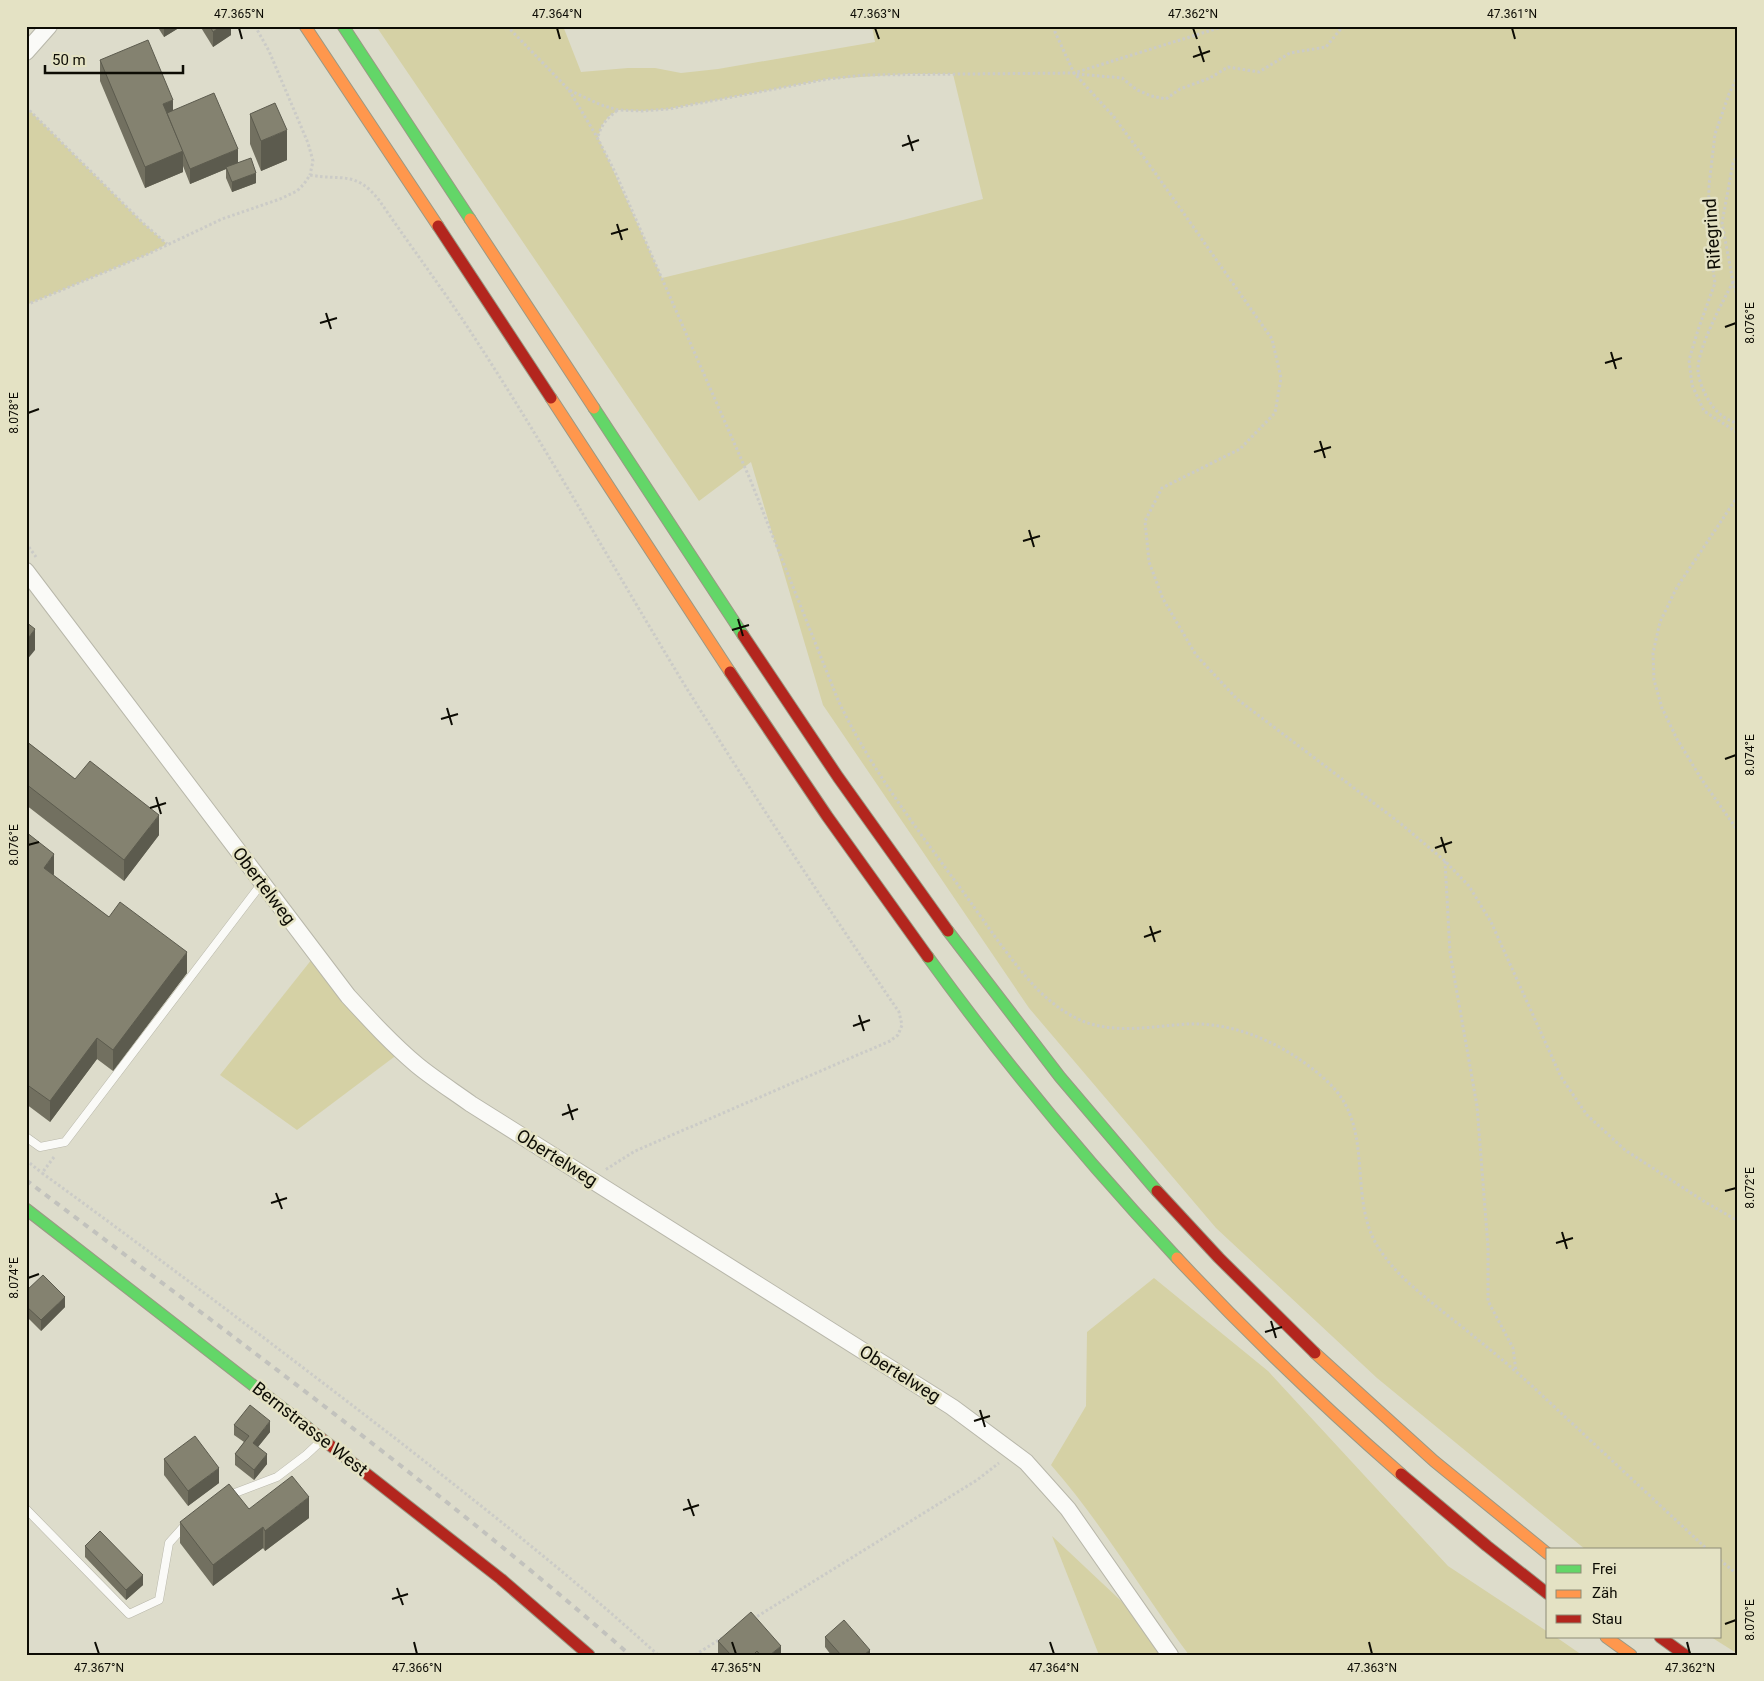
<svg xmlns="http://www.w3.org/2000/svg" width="1764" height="1681" font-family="Roboto,sans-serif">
  <rect width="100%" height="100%" fill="#dddccb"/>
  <g fill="#d5d1a5" fill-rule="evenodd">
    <path d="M376 26H563L581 72 628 68H655L681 73 718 69 875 42 872 26H1738V1654L1711 1637H1720V1550H1586L1377 1378 1216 1228 1029 1008 823 705 751 462 699 501ZM908 74H953L983 199 903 220 662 278 598 137 602 125 608 117 618 110 642 111 669 109 828 79Z"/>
    <path d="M26 107 143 223 167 244 146 255 26 305Z"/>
    <path d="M316 954 402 1051 297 1130 220 1075Z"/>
    <path d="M1154 1278 1268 1371 1448 1566 1548 1632V1637H1556L1582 1655H1189C1142 1592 1102 1523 1051 1465L1086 1406 1087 1332Z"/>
    <path d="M1052 1536 1151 1629 1170 1655H1099Z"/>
  </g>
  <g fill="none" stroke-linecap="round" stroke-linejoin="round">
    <defs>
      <g id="lane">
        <path d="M26 1137 40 1147 65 1142 262 883"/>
        <path d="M227 1496 277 1477 306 1455 320 1442"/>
        <path d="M26 1509 129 1614 159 1600 169 1543 186 1524"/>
      </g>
      <g id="street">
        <path d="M26 52 49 26"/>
        <path d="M26 571 348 996C370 1020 392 1044 417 1065 434 1079 453 1091 471 1104L952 1407 1026 1462 1068 1509 1170 1655"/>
      </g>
      <g id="fast">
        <path d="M343 26 470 219"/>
        <path d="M594 408 743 635"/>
        <path d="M948 931 1060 1077 1157 1191"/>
        <path d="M928 957C1004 1062 1088 1163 1177 1258"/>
        <path d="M26 1209 308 1428"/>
      </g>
      <g id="slow">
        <path d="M305 26 438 226"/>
        <path d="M470 219 594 408"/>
        <path d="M551 398 730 672"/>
        <path d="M1177 1258C1248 1334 1323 1406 1401 1474"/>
        <path d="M1315 1353 1434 1461 1548 1554"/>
        <path d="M1606 1637 1631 1655"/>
      </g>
      <g id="jam">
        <path d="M438 226 551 398"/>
        <path d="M743 635 838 777 948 931"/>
        <path d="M730 672 827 816 928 957"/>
        <path d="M1157 1191 1219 1258 1315 1353"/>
        <path d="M308 1428 501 1579 589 1655"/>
        <path d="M1401 1474 1487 1546 1548 1594"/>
        <path d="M1660 1637 1685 1655"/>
      </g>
    </defs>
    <use href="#lane" stroke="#b8b7aa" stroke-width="9"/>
    <use href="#street" stroke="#b8b7aa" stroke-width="18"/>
    <use href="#fast" stroke="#9a9984" stroke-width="13"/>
    <use href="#slow" stroke="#9a9984" stroke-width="13"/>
    <use href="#jam" stroke="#9a9984" stroke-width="13"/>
    <g stroke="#cbcbc7" stroke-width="3" stroke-dasharray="2.5 2.5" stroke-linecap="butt">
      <path d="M255 26 269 51 308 143 313 161 310 175"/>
      <path d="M507 26 569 90 601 105 618 110 642 111 669 109 828 79 865 75 1074 73 1225 26"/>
      <path d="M1055 26V32L1074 73 1114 117 1156 174 1272 339 1281 378 1275 413 1240 449 1162 488 1145 521 1149 562 1163 599 1196 655 1237 699 1400 823 1445 861 1469 886 1491 922 1561 1077 1587 1115 1625 1150 1705 1202 1738 1221"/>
      <path d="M1077 74 1122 78 1137 90 1151 96 1166 99 1180 89 1210 78 1228 67 1259 72 1290 53 1326 47 1343 26"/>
      <path d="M1738 75 1729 94 1715 134 1709 185 1708 238 1715 283 1698 330 1689 360 1692 385 1704 411 1738 433"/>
      <path d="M569 90 597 137 616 174 750 479 838 700C870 768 915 826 958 885 984 920 1008 958 1037 989 1052 1004 1071 1018 1091 1024 1123 1033 1156 1026 1188 1024 1240 1022 1292 1048 1329 1083 1378 1130 1344 1201 1382 1253 1398 1276 1420 1293 1442 1311 1466 1330 1490 1349 1513 1369 1534 1387 1554 1407 1575 1426 1619 1467 1664 1509 1708 1550"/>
      <path d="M26 107 143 223 167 244"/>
      <path d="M598 136C602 124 607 118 618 110"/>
      <path d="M1738 154 1733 163 1722 223 1733 282 1738 299"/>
      <path d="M1733 282C1722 303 1697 349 1698 371 1699 382 1705 395 1711 404 1717 413 1727 421 1738 423"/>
      <path d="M26 305 146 255 222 219 280 199 297 191 304 184 310 175C342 181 355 170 379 200 411 247 445 292 476 340 549 452 614 569 684 684 753 795 825 904 899 1012L902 1025 898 1035 890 1041 635 1151 605 1170"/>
      <path d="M1738 496 1677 587 1660 622 1653 653 1654 680 1662 708 1677 739 1702 780 1738 831"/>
      <path d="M26 543 36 557"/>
      <path d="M1445 861 1450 953 1477 1106 1488 1247V1301L1513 1348 1516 1371"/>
      <path d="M54 1157 42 1173C163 1261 282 1351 400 1442 488 1511 576 1580 658 1655"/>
      <path d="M26 1160 42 1173"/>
      <path d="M1720 1560 1738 1575"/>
      <path d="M753 1619 977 1480 999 1463"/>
      <path d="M695 1655 722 1638"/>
    </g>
    <use href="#lane" stroke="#fafaf7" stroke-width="8"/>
    <use href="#street" stroke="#fafaf7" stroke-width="16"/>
    <use href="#fast" stroke="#63d668" stroke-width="11"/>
    <use href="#slow" stroke="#ff974d" stroke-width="11"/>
    <use href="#jam" stroke="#b3261e" stroke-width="11"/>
    <path stroke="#c2c2bd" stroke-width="4" stroke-dasharray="6 6" stroke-linecap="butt" d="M26 1180C230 1335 437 1486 630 1655"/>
  </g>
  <g fill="#727060">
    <path d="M157 26H182L164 37Z"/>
    <path d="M200 26H231V35L213 47Z"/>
    <path d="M100 60 173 110 238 163 256 183 232 192 226 178V169L190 184 183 166V172L145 188 100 81Z"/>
    <path d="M250 114 287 160 261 171 250 144Z"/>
    <path d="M26 741 75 779 159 835 124 881 26 805Z"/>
    <path d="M26 832 54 874 53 876 109 917 187 973 113 1071 97 1059 50 1122 26 1104Z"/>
    <path d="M26 1291 65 1307 41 1331 26 1316Z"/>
    <path d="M234 1425 270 1432 258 1447 267 1464 254 1480 235 1465V1454L244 1442 234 1435Z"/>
    <path d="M164 1459 219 1483 188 1506 164 1475Z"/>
    <path d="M249 1509 309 1518 265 1551 263 1548 213 1586 180 1543V1522Z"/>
    <path d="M85 1546 143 1585 126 1600 85 1557Z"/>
    <path d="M825 1637 870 1655H831L825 1647Z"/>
    <path d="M718 1641 781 1655H718Z"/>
  </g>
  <g fill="#5c5b4e">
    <path d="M164 26H182L164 37Z"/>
    <path d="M221 26H231V35L213 47V32Z"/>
    <path d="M173 100V120L167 113 163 104Z"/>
    <path d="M287 130V160L261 171V141Z"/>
    <path d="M238 149V164L226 167V169L190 184V169Z"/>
    <path d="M183 151V172L145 188V167Z"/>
    <path d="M256 173V183L232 192V182Z"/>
    <path d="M35 629V650L26 661V641Z"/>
    <path d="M159 815V835L124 881V860Z"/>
    <path d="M54 854V874L44 889V868Z"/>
    <path d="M187 952V973L113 1071V1050Z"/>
    <path d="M97 1038V1059L50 1122V1101Z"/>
    <path d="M65 1297V1307L41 1331V1320Z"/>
    <path d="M270 1421V1432L253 1453V1443Z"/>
    <path d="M267 1454V1464L254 1480V1470Z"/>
    <path d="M219 1468V1483L188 1506V1491Z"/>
    <path d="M309 1497V1518L265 1551V1531Z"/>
    <path d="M263 1527V1548L213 1586V1565Z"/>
    <path d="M143 1575V1585L126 1600V1590Z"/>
    <path d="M781 1646V1655H770Z"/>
    <path d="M870 1650V1655H864Z"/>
  </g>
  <g fill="#848270" stroke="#5c5b4e">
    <path d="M210 26H221L213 32Z"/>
    <path d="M148 40 173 100 163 104 183 151 145 167 100 60Z"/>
    <path d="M214 93 238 149 190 169 167 113Z"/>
    <path d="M275 103 287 130 261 141 250 114Z"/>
    <path d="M251 158 256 173 232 182 226 167Z"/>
    <path d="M26 622 35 629 26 641Z"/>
    <path d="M26 741 75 779 90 761 159 815 124 860 26 784Z"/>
    <path d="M26 832 54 854 44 868 109 917 120 902 187 952 113 1050 97 1038 50 1101 26 1084Z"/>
    <path d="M43 1275 65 1297 41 1320 26 1306V1291Z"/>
    <path d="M250 1405 270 1421 253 1443 267 1454 254 1470 235 1454 249 1436 234 1425Z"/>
    <path d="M195 1436 219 1468 188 1491 164 1459Z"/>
    <path d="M292 1476 309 1497 265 1531 263 1527 213 1565 180 1522 229 1484 249 1509Z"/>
    <path d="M100 1531 143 1575 126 1590 85 1546Z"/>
    <path d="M751 1612 781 1646 770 1655H760L757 1651 753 1655H731L718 1641Z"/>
    <path d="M844 1620 870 1650 864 1655H841L825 1637Z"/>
    <path d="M757 1651 760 1655H753Z"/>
  </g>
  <path fill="none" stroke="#0d0c04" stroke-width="2" d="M239 28 242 39M557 28 560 39M875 28 879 39M1193 28 1197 39M1512 28 1515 39M1199 46 1204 62M1193 57 1210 51M908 135 913 151M902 146 919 140M617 224 622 240M611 234 628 229M326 313 331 329M320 323 337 318M1725 327 1736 323M1611 352 1616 369M1605 363 1622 358M28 413 39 409M1320 441 1325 458M1314 452 1331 447M1029 530 1034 547M1023 541 1040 536M738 619 743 636M732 630 749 625M447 708 452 725M441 719 458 714M1725 759 1736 755M156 797 161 814M150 808 166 803M1441 837 1446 853M28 845 39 842M1435 848 1452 842M1150 926 1155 942M1144 937 1161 931M859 1015 864 1031M853 1026 870 1020M568 1104 573 1120M562 1115 578 1109M1725 1191 1736 1188M276 1193 282 1209M271 1203 287 1198M1562 1232 1567 1249M1556 1243 1573 1238M28 1278 39 1274M1271 1321 1276 1338M1265 1332 1282 1327M980 1410 985 1427M974 1421 990 1416M688 1499 694 1516M683 1510 699 1505M397 1588 403 1605M392 1599 408 1594M1725 1624 1736 1620M95 1642 99 1654M414 1642 417 1654M732 1642 736 1654M1050 1642 1054 1654M1369 1642 1372 1654M1687 1642 1690 1654"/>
  <g text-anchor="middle" stroke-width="5" stroke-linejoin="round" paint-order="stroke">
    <g font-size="18" fill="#0d0c04" stroke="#e4e2c4">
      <text transform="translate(1712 234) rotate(-94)" y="6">Rifegrind</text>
      <text transform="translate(264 886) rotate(53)" y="6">Obertelweg</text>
      <text transform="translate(557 1158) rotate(32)" y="6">Obertelweg</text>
      <text transform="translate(900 1374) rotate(32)" y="6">Obertelweg</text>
      <text transform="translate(310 1429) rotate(38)" y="6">Bernstrasse West</text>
    </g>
  </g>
  <rect width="1764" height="1681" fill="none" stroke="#e4e2c4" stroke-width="55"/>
  <rect x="1546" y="1548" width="175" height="90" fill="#e4e2c4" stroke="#8e8c77"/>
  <rect x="1556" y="1565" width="25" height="8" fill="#63d668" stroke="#8e8c77"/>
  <text x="1592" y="1574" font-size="15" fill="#0d0c04">Frei</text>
  <rect x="1556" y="1590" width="25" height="8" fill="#ff974d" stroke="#8e8c77"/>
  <text x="1592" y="1598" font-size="15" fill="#0d0c04">Zäh</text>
  <rect x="1556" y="1615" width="25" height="8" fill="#b3261e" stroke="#8e8c77"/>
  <text x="1592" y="1624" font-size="15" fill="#0d0c04">Stau</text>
  <path d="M45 65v8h138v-8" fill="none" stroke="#0d0c04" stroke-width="2.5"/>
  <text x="52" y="65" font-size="15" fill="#0d0c04" stroke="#e4e2c4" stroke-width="4" paint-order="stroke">50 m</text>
  <rect x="28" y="28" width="1708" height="1626" fill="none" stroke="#0d0c04" stroke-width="2"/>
  <g font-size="12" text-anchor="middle" fill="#0d0c04">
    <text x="239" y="18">47.365°N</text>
    <text x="557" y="18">47.364°N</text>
    <text x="875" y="18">47.363°N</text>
    <text x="1193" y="18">47.362°N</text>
    <text x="1512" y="18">47.361°N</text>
    <text transform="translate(1750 323) rotate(-90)" y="4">8.076°E</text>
    <text transform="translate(14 413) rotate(-90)" y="4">8.078°E</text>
    <text transform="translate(1750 755) rotate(-90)" y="4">8.074°E</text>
    <text transform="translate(14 845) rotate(-90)" y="4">8.076°E</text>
    <text transform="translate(1750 1188) rotate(-90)" y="4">8.072°E</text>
    <text transform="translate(14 1278) rotate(-90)" y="4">8.074°E</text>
    <text transform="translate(1750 1620) rotate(-90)" y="4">8.070°E</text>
    <text x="99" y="1672">47.367°N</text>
    <text x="417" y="1672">47.366°N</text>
    <text x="736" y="1672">47.365°N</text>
    <text x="1054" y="1672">47.364°N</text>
    <text x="1372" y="1672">47.363°N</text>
    <text x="1690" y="1672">47.362°N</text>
  </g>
</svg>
